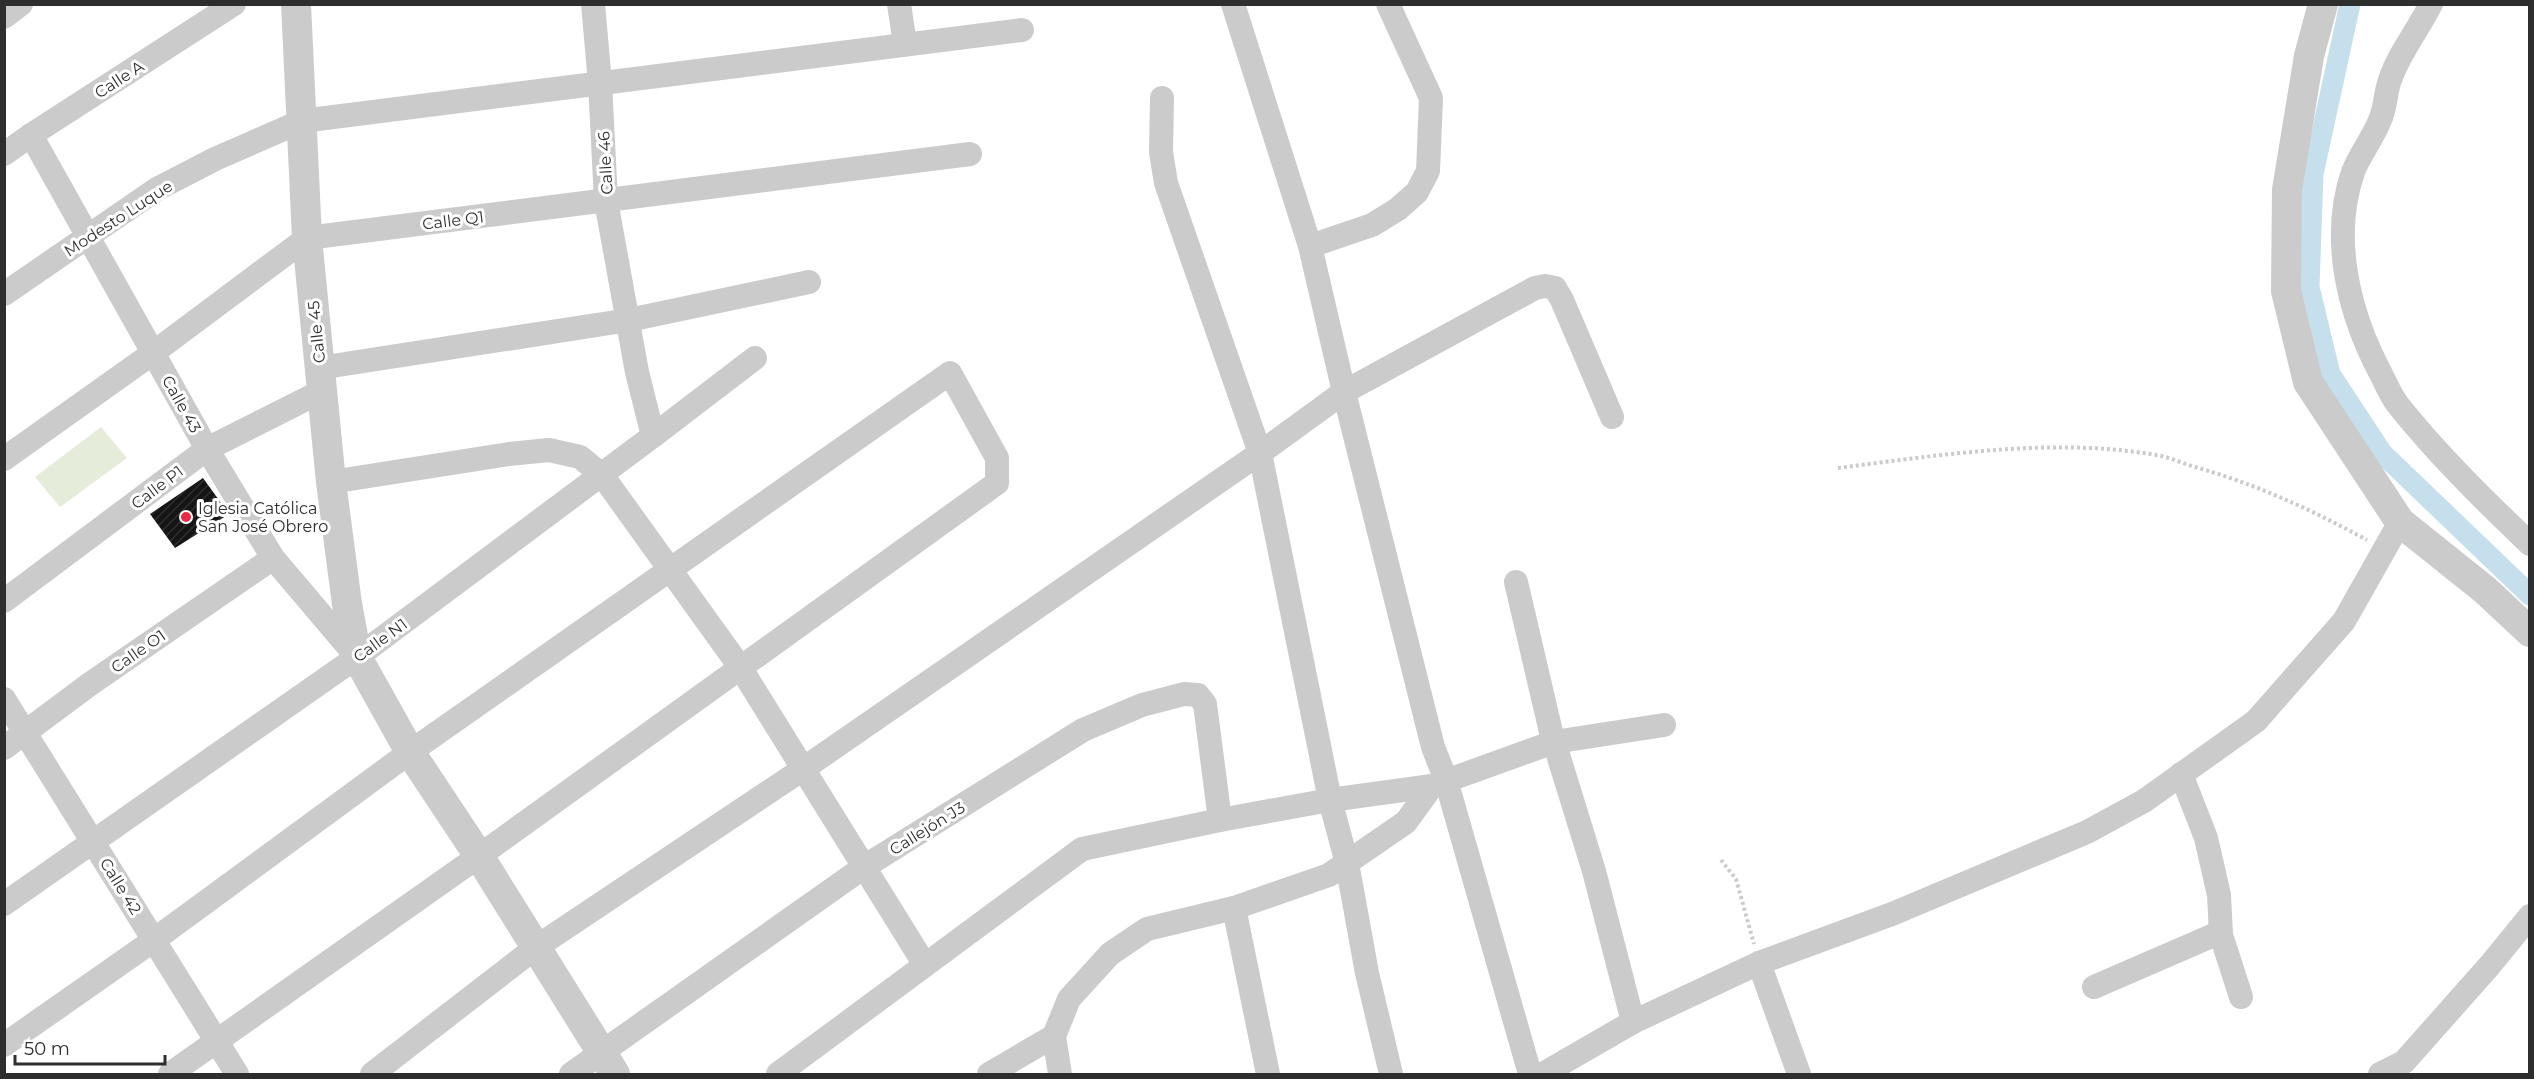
<svg xmlns="http://www.w3.org/2000/svg" width="2534" height="1079" font-family="Montserrat,sans-serif">
  <defs>
    <pattern id="building-hatch" width="6" height="6" patternUnits="userSpaceOnUse" patternTransform="scale(1.5)"><rect width="6" height="6" fill="#151515"/><path d="M-1 1l2-2M0 6l6-6M5 7l2-2" fill="none" stroke="#2f2f2f"/></pattern>
  </defs>
  <rect width="100%" height="100%" fill="#fff"/>
  <path fill="#e5ecda" d="M101 427 127 458 60 507 35 477Z"/>
  <g fill="none" stroke-linecap="round" stroke-linejoin="round">
    <path stroke="#c6dfec" stroke-width="21" d="M2350 4 2313 174 2309 287 2330 374 2382 453 2530 595"/>
  </g>
  <path fill="url(#building-hatch)" d="M203 478 229 514 175 548 150 514Z"/>
  <g fill="none" stroke-linecap="round" stroke-linejoin="round">
    <g stroke="#cbcbcb" stroke-width="4" stroke-dasharray="3 3" stroke-linecap="butt">
      <path d="M1838 468C1940 455 2053 437 2156 455 2169 457 2182 463 2195 467 2256 484 2312 510 2367 540"/>
      <path d="M1721 860 1736 879 1754 944"/>
    </g>
    <g stroke="#cbcbcb" stroke-width="24">
      <path d="M899 4 905 44"/>
      <path d="M1233 4 1310 246 1344 392 1433 747 1446 780 1530 1074"/>
      <path d="M2431 4C2418 30 2399 53 2390 80 2385 93 2386 107 2380 120 2373 138 2360 154 2353 172 2330 239 2349 314 2381 374 2386 384 2391 396 2398 405 2438 455 2484 500 2530 544"/>
      <path d="M4 17 21 4"/>
      <path d="M1162 98 1161 152 1166 183 1260 453 1330 800 1347 863 1367 973 1391 1074"/>
      <path d="M31 135 207 449 273 558 357 657"/>
      <path d="M4 154 31 135 234 4"/>
      <path d="M1310 246 1372 225 1398 209 1417 192 1428 171 1431 98 1388 4"/>
      <path d="M4 294 157 189 215 159 302 121 1022 30"/>
      <path d="M319 368 629 320 809 282"/>
      <path d="M653 436 755 358"/>
      <path d="M4 459 153 353 307 238 970 154"/>
      <path d="M331 482 509 454 549 450 580 457 602 475 740 667 925 965"/>
      <path d="M1516 582 1551 732 1594 871 1633 1022"/>
      <path d="M4 601 207 449 322 391"/>
      <path d="M4 699 237 1074"/>
      <path d="M4 748 90 684 273 558"/>
      <path d="M2181 774 2206 838 2219 895 2221 935 2241 997"/>
      <path d="M4 904 357 657 653 436 637 372 606 201 600 83 593 4"/>
      <path d="M1234 908 1268 1074"/>
      <path d="M1759 963 1799 1074"/>
      <path d="M2094 987 2221 932"/>
      <path d="M4 1045 154 940 410 752 950 373 997 458V483L479 856 170 1074"/>
      <path d="M372 1074 535 948 803 769 1260 453 1344 392 1535 288 1545 286 1555 288 1562 300 1612 417"/>
      <path d="M571 1074 864 867 1083 730 1142 705 1184 694 1198 695 1205 704 1220 820"/>
      <path d="M778 1074 1082 849 1220 820 1330 800 1432 786 1554 742 1664 725"/>
      <path d="M989 1074 1054 1036"/>
      <path d="M1060 1074 1054 1036 1069 999 1110 954 1147 929 1234 908 1329 875 1406 822 1432 786"/>
      <path d="M1543 1074 1633 1022 1759 963 1892 914 2087 832 2144 801 2256 721 2344 621 2400 522"/>
      <path d="M2380 1074 2404 1062 2490 965 2530 916"/>
    </g>
    <g stroke="#cbcbcb" stroke-width="30">
      <path d="M296 4 307 238 331 482 347 604 357 657 410 752 479 856 615 1074"/>
      <path d="M2323 4 2309 56 2287 190 2286 291 2308 382 2400 522 2485 590 2530 632"/>
    </g>
  </g>
  <circle fill="#ea2a43" stroke="#fff" stroke-width="2" cx="186" cy="517" r="6"/>
  <g text-anchor="middle" stroke-width="6" stroke-linejoin="round" paint-order="stroke">
    <g font-size="16" fill="#2e2e2e" stroke="#fff">
      <text transform="translate(119 79) rotate(-33)" y="6">Calle A</text>
      <text transform="translate(605 163) rotate(-93)" y="6">Calle 46</text>
      <text transform="translate(118 218) rotate(-33)" y="6">Modesto Luque</text>
      <text transform="translate(453 220) rotate(-7)" y="6">Calle Q1</text>
      <text transform="translate(316 332) rotate(-96)" y="6">Calle 45</text>
      <text transform="translate(182 404) rotate(61)" y="6">Calle 43</text>
      <text transform="translate(157 487) rotate(-37)" y="6">Calle P1</text>
      <text transform="translate(380 640) rotate(-36)" y="6">Calle N1</text>
      <text transform="translate(138 651) rotate(-35)" y="6">Calle O1</text>
      <text transform="translate(927 828) rotate(-32)" y="6">Callejón J3</text>
      <text transform="translate(121 886) rotate(58)" y="6">Calle 42</text>
    </g>
    <g font-size="16" fill="#2e2e2e" stroke="#fff" text-anchor="start">
      <text x="198" y="514">Iglesia Católica<tspan x="198" dy="18">San José Obrero</tspan></text>
    </g>
  </g>
  <rect width="2534" height="1079" fill="none" stroke="#2e2e2e" stroke-width="12"/>
  <path d="M15 1055v9h150v-9" fill="none" stroke="#2e2e2e" stroke-width="3"/>
  <text x="24" y="1055" font-size="18" fill="#2e2e2e" stroke="#ffffff" stroke-width="4.5" paint-order="stroke">50 m</text>
</svg>
